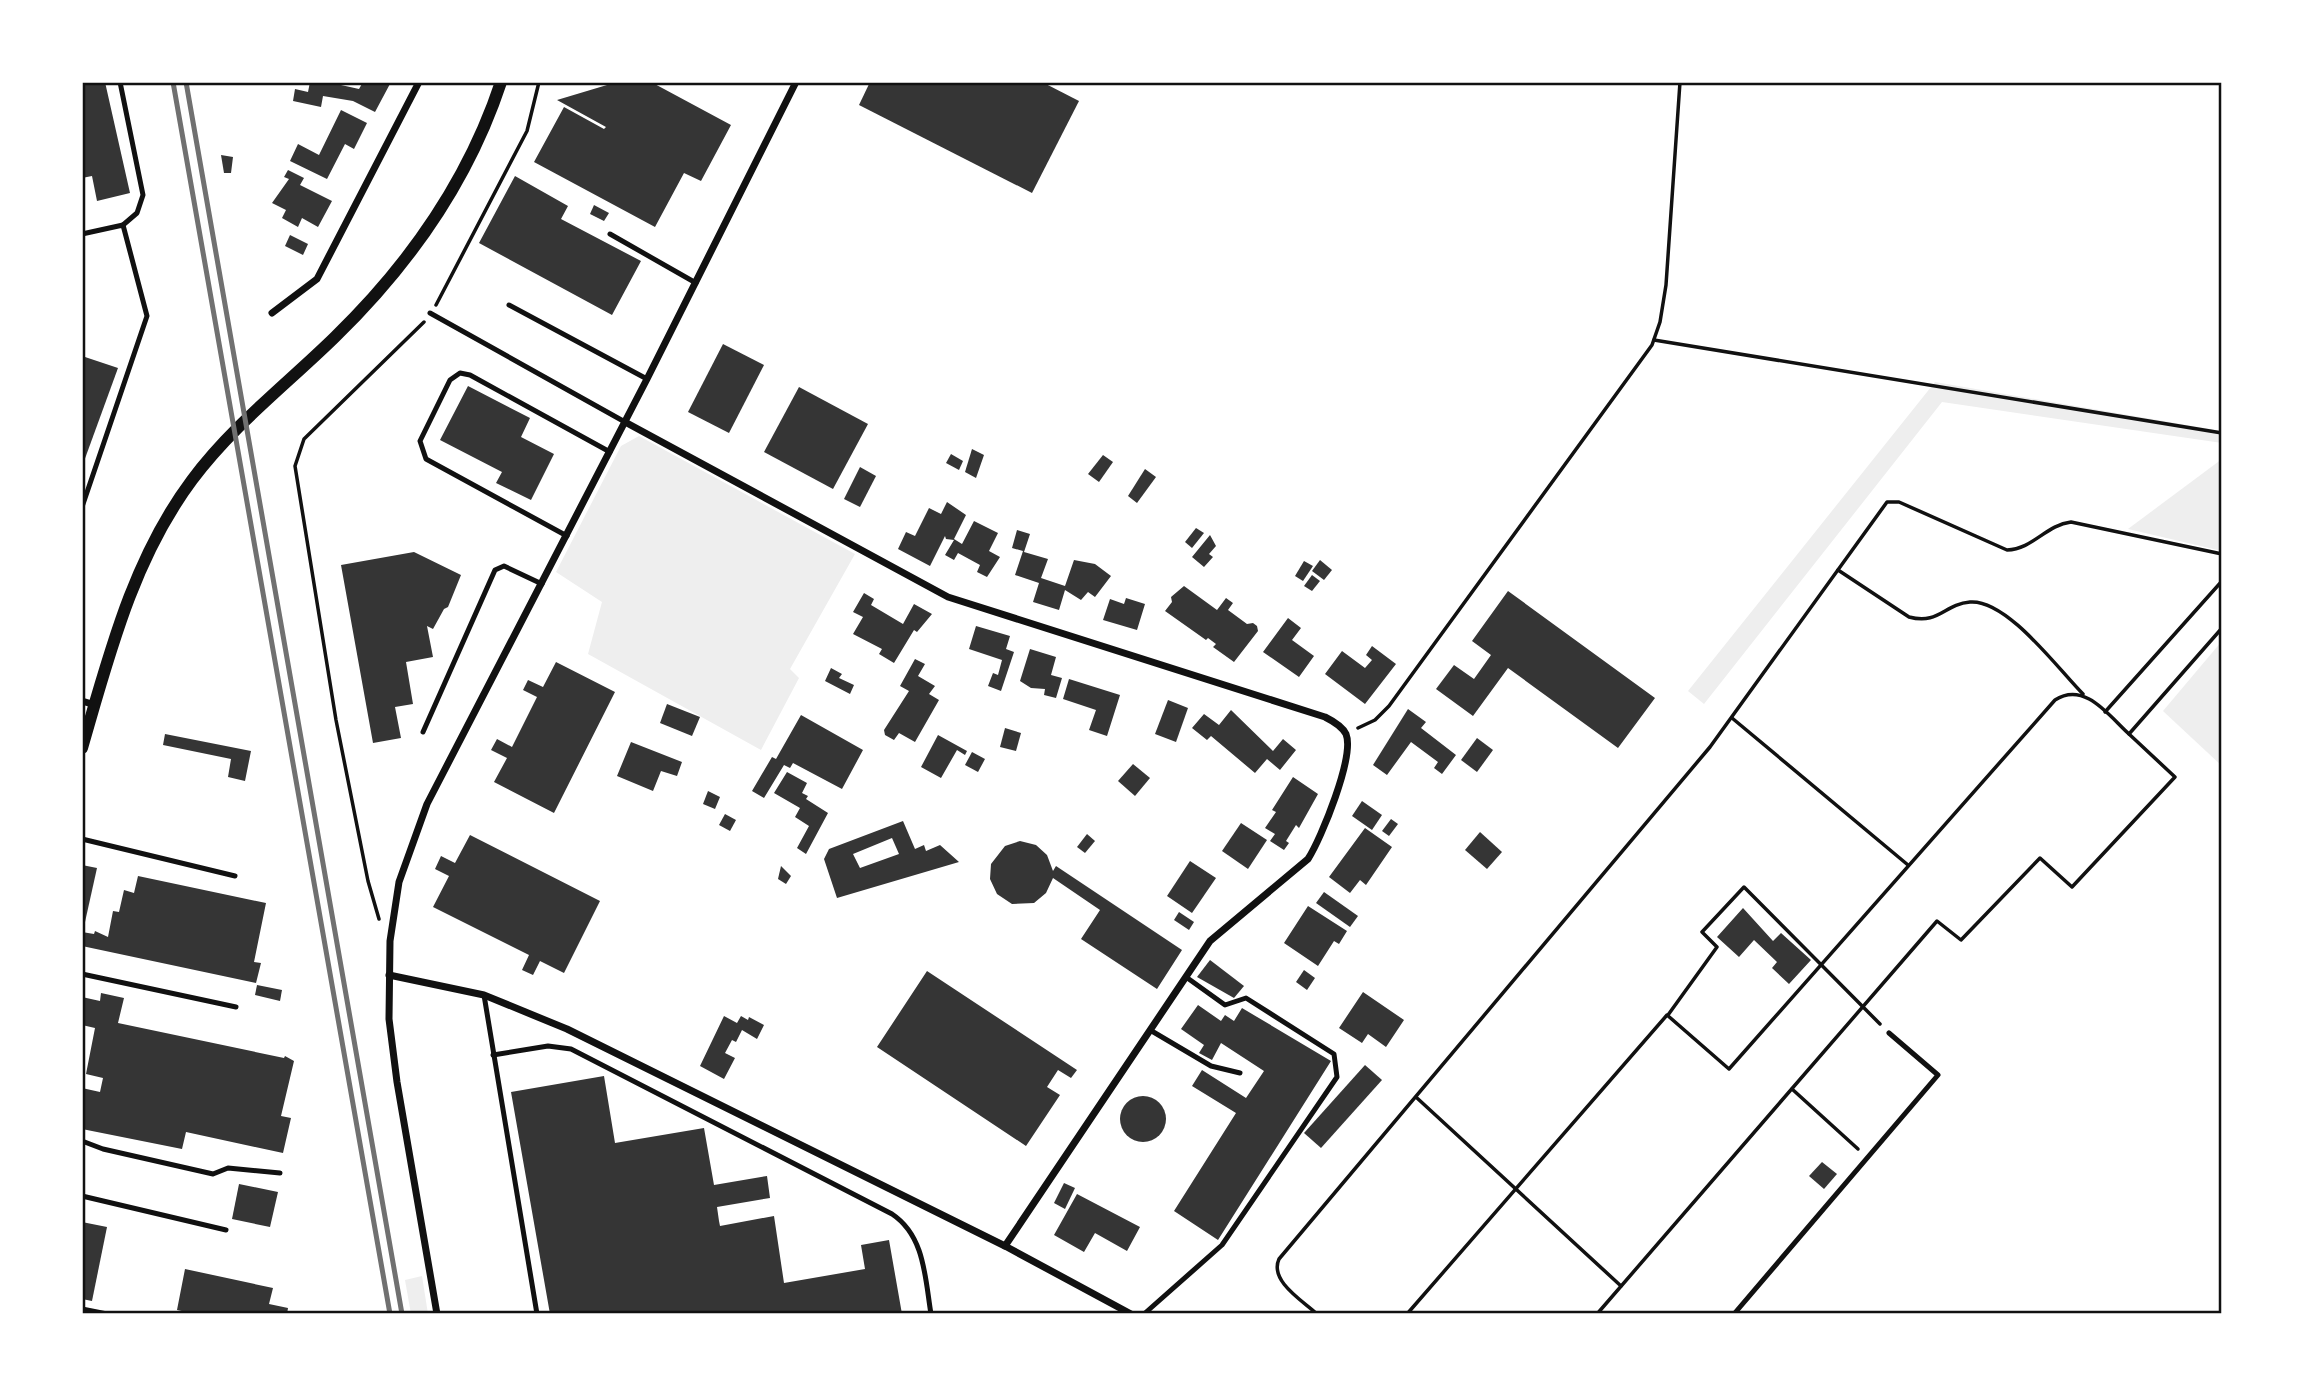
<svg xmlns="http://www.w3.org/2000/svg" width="2304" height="1396" font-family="'Nunito Sans',sans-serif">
  <rect width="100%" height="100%" fill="#fff"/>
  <g fill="#eee">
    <path d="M1935 382 2222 431V443L1942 402 1704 704 1688 691Z"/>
    <path d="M639 436 855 554 790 669 799 678 761 750 588 654 602 602 556 572 621 446Z"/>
    <path d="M2222 459V551L2128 529Z"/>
    <path d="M2222 641V766L2163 711Z"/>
    <path d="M422 1276 428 1314H411L405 1280Z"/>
  </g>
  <g fill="#353535" fill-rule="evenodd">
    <path d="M82 82H105L130 193 97 201 92 176 82 178Z"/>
    <path d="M310 82H342L341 85 359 89 363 82H391L375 112 353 101 323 96 321 107 293 101 295 89 308 92Z"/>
    <path d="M617 82H651L731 125 701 181 684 173 655 227 534 162 564 107 604 129 606 127 557 100Z"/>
    <path d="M870 82H1042L1079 101 1032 193 859 105Z"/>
    <path d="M341 110 367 123 354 149 345 144 327 179 290 161 298 144 319 155Z"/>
    <path d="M221 155 233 157 231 173H224Z"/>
    <path d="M288 170 304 178 300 185 332 201 318 227 302 218 298 227 282 218 286 210 272 203 289 179 284 177Z"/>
    <path d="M515 176 568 206 561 219 641 261 612 315 479 243Z"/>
    <path d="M594 205 609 213 604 221 590 214Z"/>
    <path d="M290 235 308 244 303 255 285 246Z"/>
    <path d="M723 344 764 365 729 433 688 412Z"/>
    <path d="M82 356 118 368 83 464H82Z"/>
    <path d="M468 386 530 418 521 437 554 454 531 500 496 483 502 472 440 440Z"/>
    <path d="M799 387 868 424 833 489 764 452Z"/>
    <path d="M972 449 984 455 976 478 965 472Z"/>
    <path d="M951 454 963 461 959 470 946 463Z"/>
    <path d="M1103 455 1113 462 1099 482 1088 474Z"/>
    <path d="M860 467 876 476 860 507 844 499Z"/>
    <path d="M1145 469 1156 477 1137 503 1128 496Z"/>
    <path d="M947 502 966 515 954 539 962 544 974 521 998 533 989 551 1000 557 987 577 977 572 980 565 958 553 954 560 945 555 954 540 946 539 945 536 930 566 898 549 906 532 915 536 929 508 941 514Z"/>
    <path d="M1196 528 1204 533 1192 548 1185 542Z"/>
    <path d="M1017 530 1030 534 1024 552 1048 559 1041 578 1065 586 1074 560 1095 564 1111 576 1095 597 1088 592 1081 600 1065 590 1059 610 1033 602 1039 583 1015 575 1023 551 1012 548Z"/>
    <path d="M1210 535 1216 546 1209 554 1213 557 1204 567 1192 557Z"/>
    <path d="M414 552 461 575 448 607 444 609 433 629 427 626 433 657 406 662 413 704 395 707 401 738 373 743 341 565Z"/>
    <path d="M1320 560 1332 570 1324 580 1312 571Z"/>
    <path d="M1304 561 1313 566 1303 581 1295 576Z"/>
    <path d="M1312 575 1320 581 1312 591 1304 586Z"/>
    <path d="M1184 586 1217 610 1226 598 1233 603 1228 610 1247 624 1253 623 1257 626 1258 631 1234 662 1213 647 1216 644 1208 638 1206 640 1165 611 1172 602 1171 597Z"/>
    <path d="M1508 591 1655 698 1618 748 1508 668 1473 716 1436 689 1454 665 1474 679 1491 655 1472 641Z"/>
    <path d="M864 593 874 599 871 605 903 624 914 604 932 614 917 632 914 630 894 663 879 654 882 649 853 634 863 617 853 612Z"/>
    <path d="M1126 598 1145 604 1137 630 1103 620 1110 599 1124 604Z"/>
    <path d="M1288 618 1301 628 1292 640 1314 656 1299 677 1263 652Z"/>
    <path d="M976 626 1010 636 1006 649 1014 652 1001 691 988 686 993 673 998 675 1002 660 969 649Z"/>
    <path d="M1372 646 1396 664 1365 704 1325 674 1342 651 1365 668 1372 660 1366 655Z"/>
    <path d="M1030 649 1056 657 1051 675 1062 678 1056 698 1044 695 1045 689 1031 688 1020 681Z"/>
    <path d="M915 659 925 664 918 676 935 686 929 694 939 700 915 742 899 733 894 740 885 735 884 730 909 691 900 686Z"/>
    <path d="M556 662 615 692 554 813 494 782 507 758 491 750 497 739 512 747 537 697 523 690 528 680 543 687Z"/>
    <path d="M831 668 842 674 839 678 854 685 850 694 825 681Z"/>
    <path d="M1069 679 1120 695 1107 736 1089 730 1096 710 1063 699Z"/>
    <path d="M1168 700 1188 708 1176 742 1155 734Z"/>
    <path d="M667 704 700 717 692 736 660 723Z"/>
    <path d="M1408 709 1426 722 1421 728 1456 755 1442 774 1434 768 1438 762 1411 742 1387 775 1373 765Z"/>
    <path d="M1231 710 1273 751 1283 739 1296 750 1280 770 1267 759 1255 773 1211 736 1207 740 1192 728 1204 714 1219 725Z"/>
    <path d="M801 715 863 750 842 789 793 763 790 768 784 765 764 798 752 791 772 757 776 759Z"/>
    <path d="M1005 728 1021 733 1016 751 1000 747Z"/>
    <path d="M165 734 251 751 245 781 228 777 231 759 163 745Z"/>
    <path d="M938 735 967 751 965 755 957 750 941 778 921 767Z"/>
    <path d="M1477 738 1493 750 1477 772 1461 760Z"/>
    <path d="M631 742 682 762 677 776 661 771 653 791 617 776Z"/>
    <path d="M972 752 985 759 978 772 965 765Z"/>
    <path d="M1133 764 1150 778 1135 796 1118 781Z"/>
    <path d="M787 772 807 783 802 793 808 796 806 799 828 813 806 854 797 848 809 826 795 817 800 808 774 793Z"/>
    <path d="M1293 777 1318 794 1299 828 1296 825 1286 841 1289 843 1284 850 1270 841 1275 834 1265 828 1276 812 1272 810Z"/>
    <path d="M708 791 720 797 715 809 703 804Z"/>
    <path d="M1362 801 1382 815 1372 830 1352 816Z"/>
    <path d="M725 814 736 820 730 831 719 825Z"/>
    <path d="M1391 819 1398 824 1389 836 1382 831Z"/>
    <path d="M903 821 915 849 924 845 926 851 940 845 959 862 837 898 824 859 829 849ZM892 838 899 854 860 868 853 854Z"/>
    <path d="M1241 823 1267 840 1248 869 1222 851Z"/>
    <path d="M1365 828 1392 847 1366 885 1360 880 1350 893 1329 877Z"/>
    <path d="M1480 832 1502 852 1487 869 1465 850Z"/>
    <path d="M1087 834 1095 841 1085 853 1077 847Z"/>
    <path d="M470 835 600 901 564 973 540 961 533 975 522 970 529 955 433 907 449 876 435 869 441 856 455 863Z"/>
    <path d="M1020 841 1036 845 1047 855 1053 871 1056 866 1182 950 1157 989 1081 939 1100 910 1053 878 1046 893 1034 903 1012 904 997 894 990 879 991 864 1005 846Z"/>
    <path d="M1190 861 1216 878 1192 913 1167 896Z"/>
    <path d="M82 865 97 868 83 931H82Z"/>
    <path d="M781 866 791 876 786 884 778 879Z"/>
    <path d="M138 876 266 903 254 962 261 963 256 983 82 946V932L94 934 95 931 108 937 113 911 119 912 124 890 134 893Z"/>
    <path d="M1324 892 1358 916 1350 927 1316 903Z"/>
    <path d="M1308 906 1347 931 1339 944 1334 941 1318 966 1284 943Z"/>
    <path d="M1743 908 1773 941 1781 933 1811 960 1789 984 1772 968 1777 962 1754 940 1739 957 1717 937Z"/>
    <path d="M1179 912 1194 922 1189 930 1174 920Z"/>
    <path d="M1210 960 1244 986 1234 998 1197 977Z"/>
    <path d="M1304 970 1315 978 1307 990 1296 982Z"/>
    <path d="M927 971 1077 1070 1071 1078 1058 1070 1047 1087 1060 1095 1026 1146 877 1047Z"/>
    <path d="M257 985 282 990 280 1001 255 995Z"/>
    <path d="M1363 992 1404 1020 1386 1047 1368 1034 1362 1043 1339 1028Z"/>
    <path d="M101 993 124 998 118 1023 284 1058 285 1056 294 1061 281 1116 291 1118 283 1153 186 1132 182 1149 82 1129V1088L100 1092 103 1078 86 1074 95 1028 82 1025V997L100 1001Z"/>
    <path d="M1198 1005 1221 1021 1225 1015 1234 1021 1242 1008 1331 1061 1218 1240 1174 1211 1236 1113 1192 1086 1202 1070 1246 1098 1264 1071 1221 1043 1212 1060 1199 1053 1204 1045 1181 1029Z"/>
    <path d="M724 1016 737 1023 741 1016 748 1020 749 1017 764 1025 757 1039 742 1030 736 1042 732 1040 725 1053 735 1058 724 1079 700 1066Z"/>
    <path d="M1365 1065 1382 1080 1321 1148 1304 1133Z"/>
    <path d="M604 1076 615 1143 704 1128 714 1185 767 1176 770 1198 717 1207 719 1221 720 1226 774 1216 784 1283 865 1269 861 1245 889 1240 902 1314H550L511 1092Z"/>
    <circle cx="1143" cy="1119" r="23"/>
    <path d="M1822 1162 1837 1174 1824 1189 1809 1176Z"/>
    <path d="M1064 1183 1075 1188 1065 1209 1054 1203Z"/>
    <path d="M239 1184 278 1192 270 1227 232 1219Z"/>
    <path d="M1077 1194 1140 1227 1127 1251 1095 1233 1084 1252 1054 1235Z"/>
    <path d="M82 1222 107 1227 92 1301 82 1299Z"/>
    <path d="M185 1269 273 1288 269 1304 288 1308 287 1314H196L177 1310Z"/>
  </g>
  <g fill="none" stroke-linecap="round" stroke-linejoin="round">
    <g stroke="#111" stroke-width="3.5">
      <path d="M436 305 527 131 539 82"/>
      <path d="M1654 340 2222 433"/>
      <path d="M1838 570 1909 617C1939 625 1944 604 1970 602 2007 599 2058 669 2083 694"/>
      <path d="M2105 712 2222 581"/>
      <path d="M1732 718 1908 865"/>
      <path d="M1358 728 1375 720 1389 706 1652 345 1660 322 1666 285 1680 82"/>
      <path d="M379 919 368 881 336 720 295 466 304 439 424 322"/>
      <path d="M1668 1015 1717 947 1702 932 1744 887 1880 1024"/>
      <path d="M1792 1089 1858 1149"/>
      <path d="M1417 1098 1621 1286"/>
      <path d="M1317 1314C1303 1301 1269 1281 1279 1259L1710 747 1887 502H1899L2007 550C2033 549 2046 525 2071 522L2222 554"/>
      <path d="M1407 1314 1667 1015 1729 1069 2055 700C2085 681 2109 716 2129 734"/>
      <path d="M1597 1314 1937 921 1961 940 2040 858 2072 887 2175 777 2129 734 2222 628"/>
    </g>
    <g stroke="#111" stroke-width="5">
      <path d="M120 82 143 195 137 213 123 225"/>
      <path d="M82 234 123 225 147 316 82 507"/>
      <path d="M610 234 696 283"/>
      <path d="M509 305 647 379"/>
      <path d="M430 313 625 422"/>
      <path d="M567 536 426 459 420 441 450 380 460 373 470 375 610 452"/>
      <path d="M423 732 495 570 504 566 542 584"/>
      <path d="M82 839 235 876"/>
      <path d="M82 974 236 1007"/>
      <path d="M484 995 537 1314"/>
      <path d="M1150 1030 1211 1066 1240 1073"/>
      <path d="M493 1055 548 1046 571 1049 892 1214C925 1236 925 1278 931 1314"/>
      <path d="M82 1141 103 1149 213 1174 228 1168 280 1173"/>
      <path d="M82 1196 226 1230"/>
      <path d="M82 1309 107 1314"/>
      <path d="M1144 1314 1222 1245 1337 1077 1334 1054 1246 998 1225 1005 1186 977"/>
      <path d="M1734 1314 1938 1075 1889 1033"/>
    </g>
    <g stroke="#111" stroke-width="7">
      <path d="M272 313 317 279 419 82"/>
      <path d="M625 422 948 597 1325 717C1333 721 1342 726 1346 734 1355 756 1321 839 1308 859L1210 941 1005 1246"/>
      <path d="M82 701 95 705"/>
      <path d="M389 975 484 995 567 1029 1005 1246 1131 1314"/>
      <path d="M437 1314 397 1082 389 1019 390 941 399 882 427 804 647 379 796 82"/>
    </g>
    <path stroke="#111" stroke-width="12" d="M82 748C109 655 133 559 192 480 232 426 287 384 335 337 410 264 468 182 501 82"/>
    <g stroke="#707070" stroke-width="5">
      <path d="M173 82 390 1314"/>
      <path d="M186 82 402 1314"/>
    </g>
  </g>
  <rect width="2304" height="1396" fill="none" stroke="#ffffff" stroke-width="168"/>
  <rect x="84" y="84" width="2136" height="1228" fill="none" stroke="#111" stroke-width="2.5"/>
</svg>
